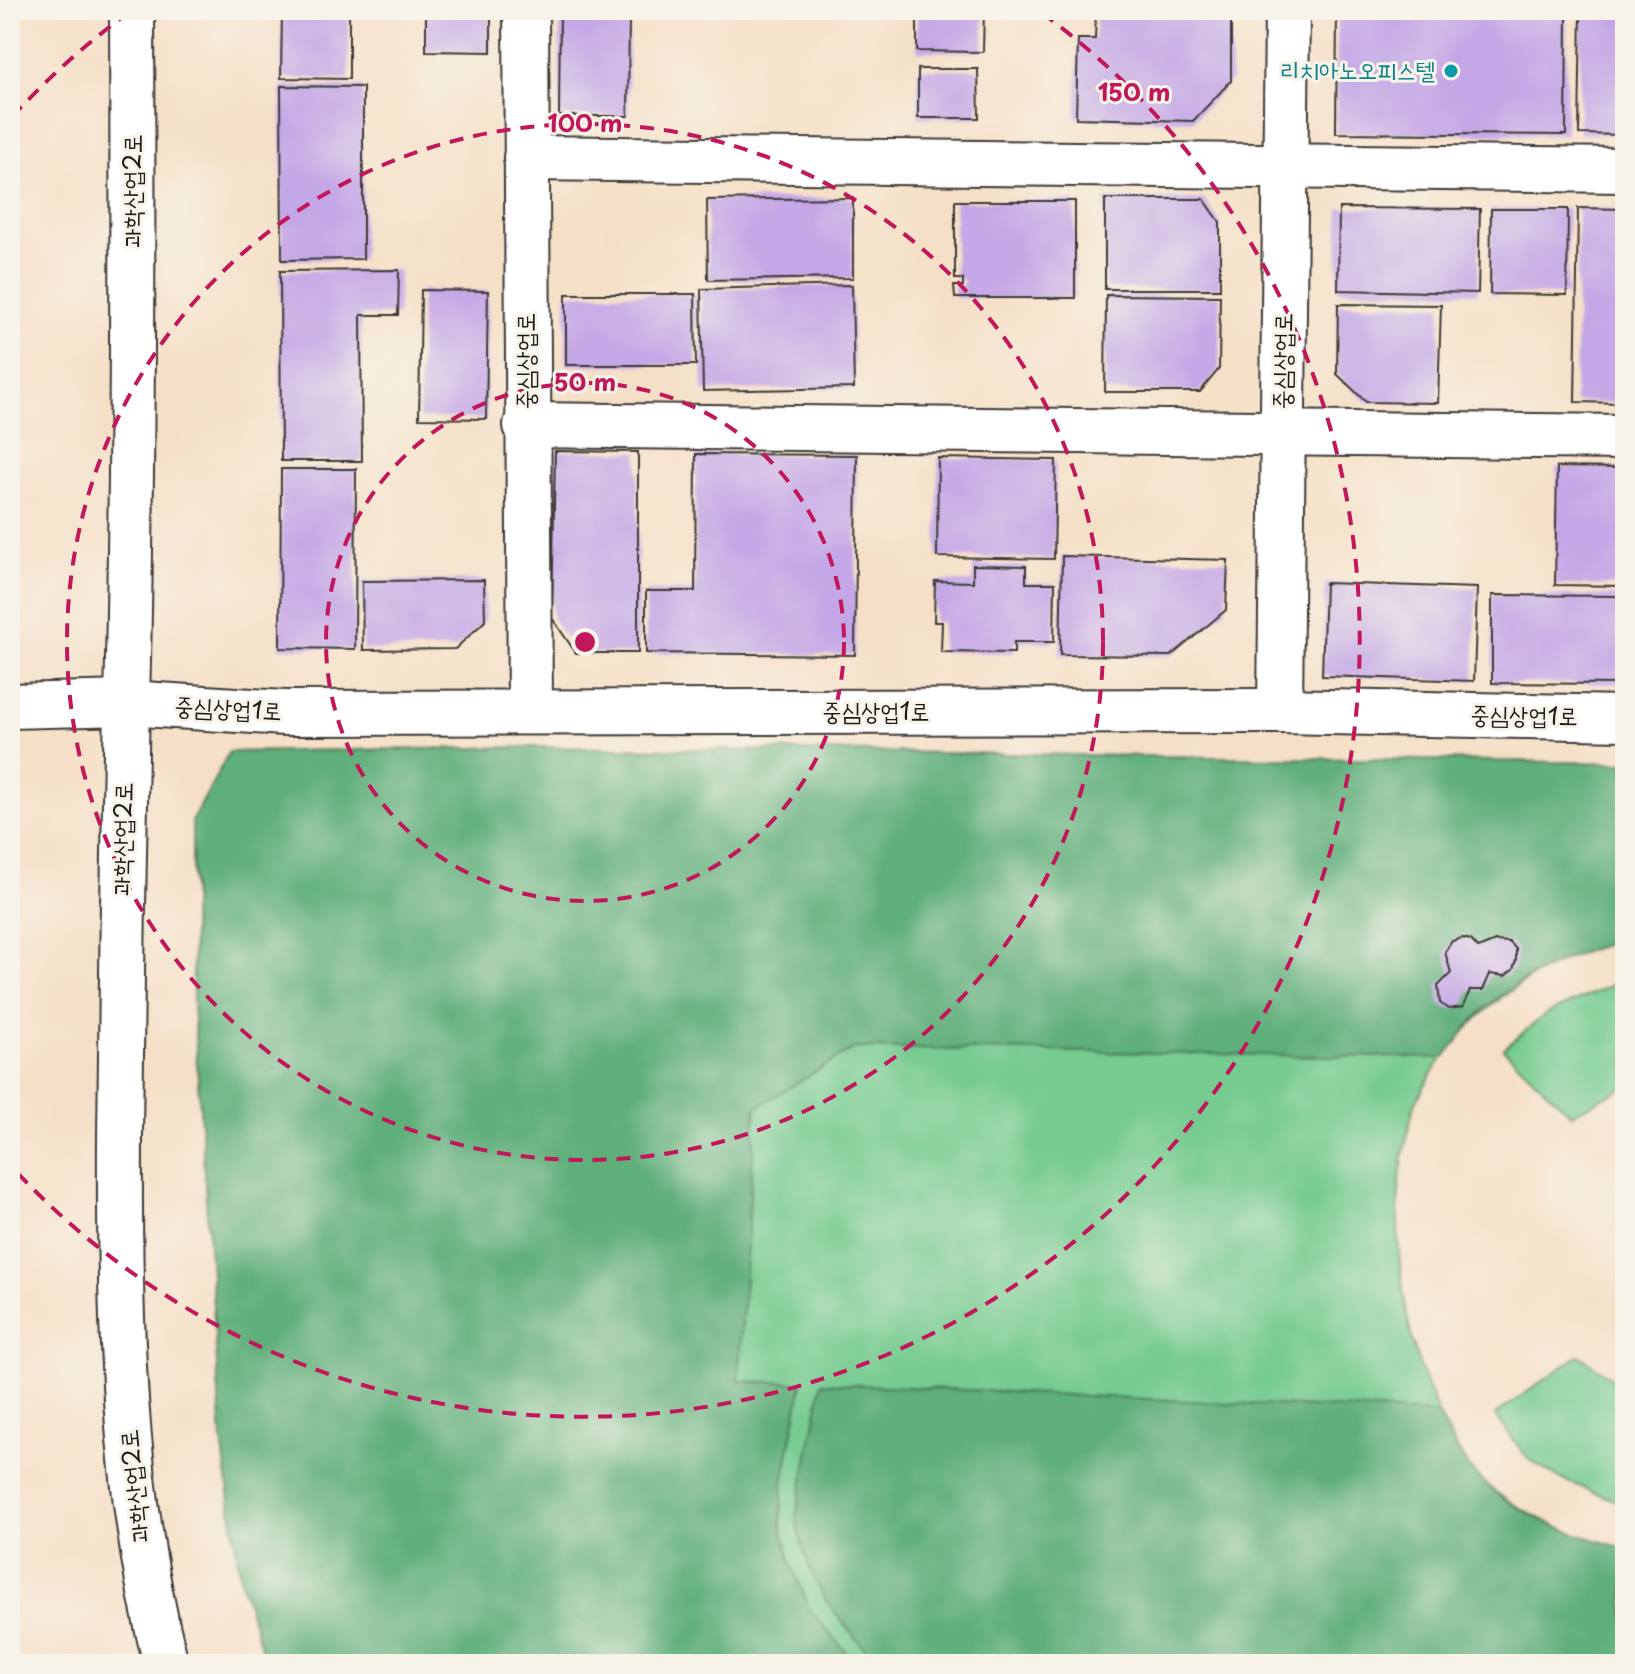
<svg xmlns="http://www.w3.org/2000/svg" width="1635" height="1674" font-family="'Playpen Sans','Poor Story',sans-serif">
  <rect width="100%" height="100%" fill="#f7f3e8"/>
  <filter id="ink" filterUnits="userSpaceOnUse"><feTurbulence type="fractalNoise" baseFrequency=".0125" numOctaves="2"/><feDisplacementMap in="SourceGraphic" scale="16" xChannelSelector="R" yChannelSelector="G"/><feConvolveMatrix kernelMatrix="1 2 1 2 8 2 1 2 1" color-interpolation-filters="sRGB"/></filter>
  <filter id="wash" filterUnits="userSpaceOnUse"><feTurbulence type="fractalNoise" baseFrequency=".006" numOctaves="4" result="noise"/><feDisplacementMap in="SourceGraphic" scale="32" xChannelSelector="R" yChannelSelector="G"/><feGaussianBlur stdDeviation="1.8" result="paint"/><feColorMatrix in="noise" values="0 0 0 0 0 0 0 0 0 0 0 0 0 0 0 0 0 1.4 0 .05"/><feComposite in="paint" operator="in"/></filter>
  <g filter="url(#wash)">
    <rect width="100%" height="100%" fill="#f5e0c7"/>
    <g fill="#74cb90" stroke="#487456" stroke-width="2">
      <path d="M532 747 1625 763V939C1534 962 1459 1016 1416 1102 1411 1112 1410 1126 1407 1137 1392 1201 1397 1266 1410 1330 1419 1372 1449 1453 1483 1482 1523 1515 1574 1536 1625 1548V1664H266L240 1578 222 1439 193 1004 192 822 229 752Z"/>
      <path d="M1625 979V1087L1571 1114 1503 1049 1546 1014Z"/>
      <path d="M1579 1355 1625 1387V1504L1558 1478 1528 1459 1495 1415Z"/>
    </g>
    <g fill="#5faf7a" stroke="#3e664b" stroke-width="2">
      <path d="M532 747 1625 763V939C1578 951 1525 974 1487 1006 1471 1020 1458 1042 1444 1058L855 1048 756 1108 738 1381 802 1383 783 1483 781 1524 790 1560 810 1610 856 1664H266L240 1578 222 1439 193 1004 192 822 229 752Z"/>
      <path d="M822 1383 1438 1413C1449 1435 1463 1463 1481 1480 1519 1516 1576 1536 1625 1548V1664H879C832 1611 809 1589 796 1517Z"/>
    </g>
    <g id="blocks">
      <g fill="#c4a7e6">
        <path d="M282 10H349V79L281 78Z"/>
        <path d="M426 10H491V52L426 51Z"/>
        <path d="M560 10 629 11 628 116H559Z"/>
        <path d="M917 10H984L983 52 917 51Z"/>
        <path d="M1096 10H1231V81L1193 121 1076 118 1078 39H1095Z"/>
        <path d="M1337 10H1567L1566 135 1336 133Z"/>
        <path d="M1581 10H1625V135L1579 134Z"/>
        <path d="M918 69H978L979 118H918Z"/>
        <path d="M281 86 363 87V259L282 260Z"/>
        <path d="M853 198V278L708 280 707 200Z"/>
        <path d="M1105 199H1204L1220 222V289H1105Z"/>
        <path d="M955 201H1075V298H955L954 286H963V279H955Z"/>
        <path d="M1339 208 1480 209 1478 293 1338 290Z"/>
        <path d="M1578 208 1625 209V403L1575 402Z"/>
        <path d="M1491 209H1568L1567 295 1490 294Z"/>
        <path d="M399 270 398 315H361L362 461H281L280 271Z"/>
        <path d="M852 285 854 388 703 391 701 289Z"/>
        <path d="M421 290 488 291 486 419 419 418Z"/>
        <path d="M566 294H695L696 365H566Z"/>
        <path d="M1106 295 1220 296 1219 369 1200 392H1105Z"/>
        <path d="M1338 304 1441 305 1438 403 1366 402 1337 374Z"/>
        <path d="M555 451 638 452V653H576L552 618Z"/>
        <path d="M696 454 857 455 855 655 646 653V591H695Z"/>
        <path d="M938 458 1056 460 1054 559 937 557Z"/>
        <path d="M1557 467 1625 468V586L1555 585Z"/>
        <path d="M281 469H356L355 649 280 648Z"/>
        <path d="M1062 556 1228 560 1226 610 1171 656 1060 655Z"/>
        <path d="M973 565 1026 566V583H1055L1054 642H1014V653L941 652 942 622H934L935 581 973 582Z"/>
        <path d="M484 580 485 621 455 649 363 650 362 581Z"/>
        <path d="M1325 583 1477 588 1474 681 1322 676Z"/>
        <path d="M1492 595 1625 596V684L1492 683Z"/>
        <path d="M1462 938 1471 940 1478 948 1495 941 1509 942 1516 949V960L1513 970 1505 976 1490 974 1483 990H1470L1463 1007 1448 1009 1440 1003 1438 986 1451 973 1445 952 1452 941Z"/>
      </g>
    </g>
  </g>
  <g filter="url(#ink)">
    <use href="#blocks" fill-opacity="0" stroke="#3d3936" stroke-width="2"/>
    <g fill="none" stroke-linecap="round" stroke-linejoin="round">
      <defs>
        <g id="minor">
          <path d="M132 10C133 240 133 471 127 701 124 846 121 990 120 1135 119 1313 122 1491 166 1664"/>
          <path d="M526 10 530 712"/>
          <path d="M526 158 1625 170"/>
          <path d="M526 425 1625 437"/>
          <path d="M10 706 127 703 285 713 1280 711 1625 718"/>
          <path d="M1280 711 1287 10"/>
        </g>
      </defs>
      <use href="#minor" stroke="#3d3936" stroke-width="48"/>
      <use href="#minor" stroke="#fff" stroke-width="44"/>
    </g>
  </g>
  <g fill="none" stroke="#c2185b" stroke-width="4" stroke-dasharray="14 10">
    <circle cx="585" cy="642" r="259"/>
    <circle cx="585" cy="642" r="518"/>
    <path d="M12 117A777 777 0 0 1 128 13M1042 13A777 777 0 1 1 12 1167"/>
  </g>
  <circle fill="#0f9aa8" stroke="#f7f3e8" stroke-width="3" cx="1451" cy="71" r="8"/>
  <g text-anchor="middle" stroke-width="6" stroke-linejoin="round" paint-order="stroke">
    <g font-size="24" fill="#0d838f" stroke="#f7f3e8" text-anchor="end">
      <text x="1435" y="79">리치아노오피스텔</text>
    </g>
    <g font-size="24" fill="#1c1c1c" stroke="#f7f3e8">
      <text transform="translate(133 191) rotate(-90)" y="8">과학산업2로</text>
      <text transform="translate(526 361) rotate(-90)" y="8">중심상업로</text>
      <text transform="translate(1283 361) rotate(-89)" y="8">중심상업로</text>
      <text transform="translate(228 709) rotate(3)" y="8">중심상업1로</text>
      <text x="876" y="720">중심상업1로</text>
      <text transform="translate(1524 716) rotate(1)" y="8">중심상업1로</text>
      <text transform="translate(123 839) rotate(-89)" y="8">과학산업2로</text>
      <text transform="translate(135 1486) rotate(-96)" y="8">과학산업2로</text>
    </g>
  </g>
  <circle cx="585" cy="642" r="12" fill="#c2185b" stroke="#f7f3e8" stroke-width="4"/>
  <g font-size="24" text-anchor="middle" font-weight="bold" fill="#c2185b" stroke="#f7f3e8" stroke-width="6" stroke-linejoin="round" paint-order="stroke">
    <text x="1134" y="101">150 m</text>
    <text x="585" y="132">100 m</text>
    <text x="585" y="391">50 m</text>
  </g>
  <rect width="1635" height="1674" fill="none" stroke="#f7f3e8" stroke-width="40"/>
</svg>
